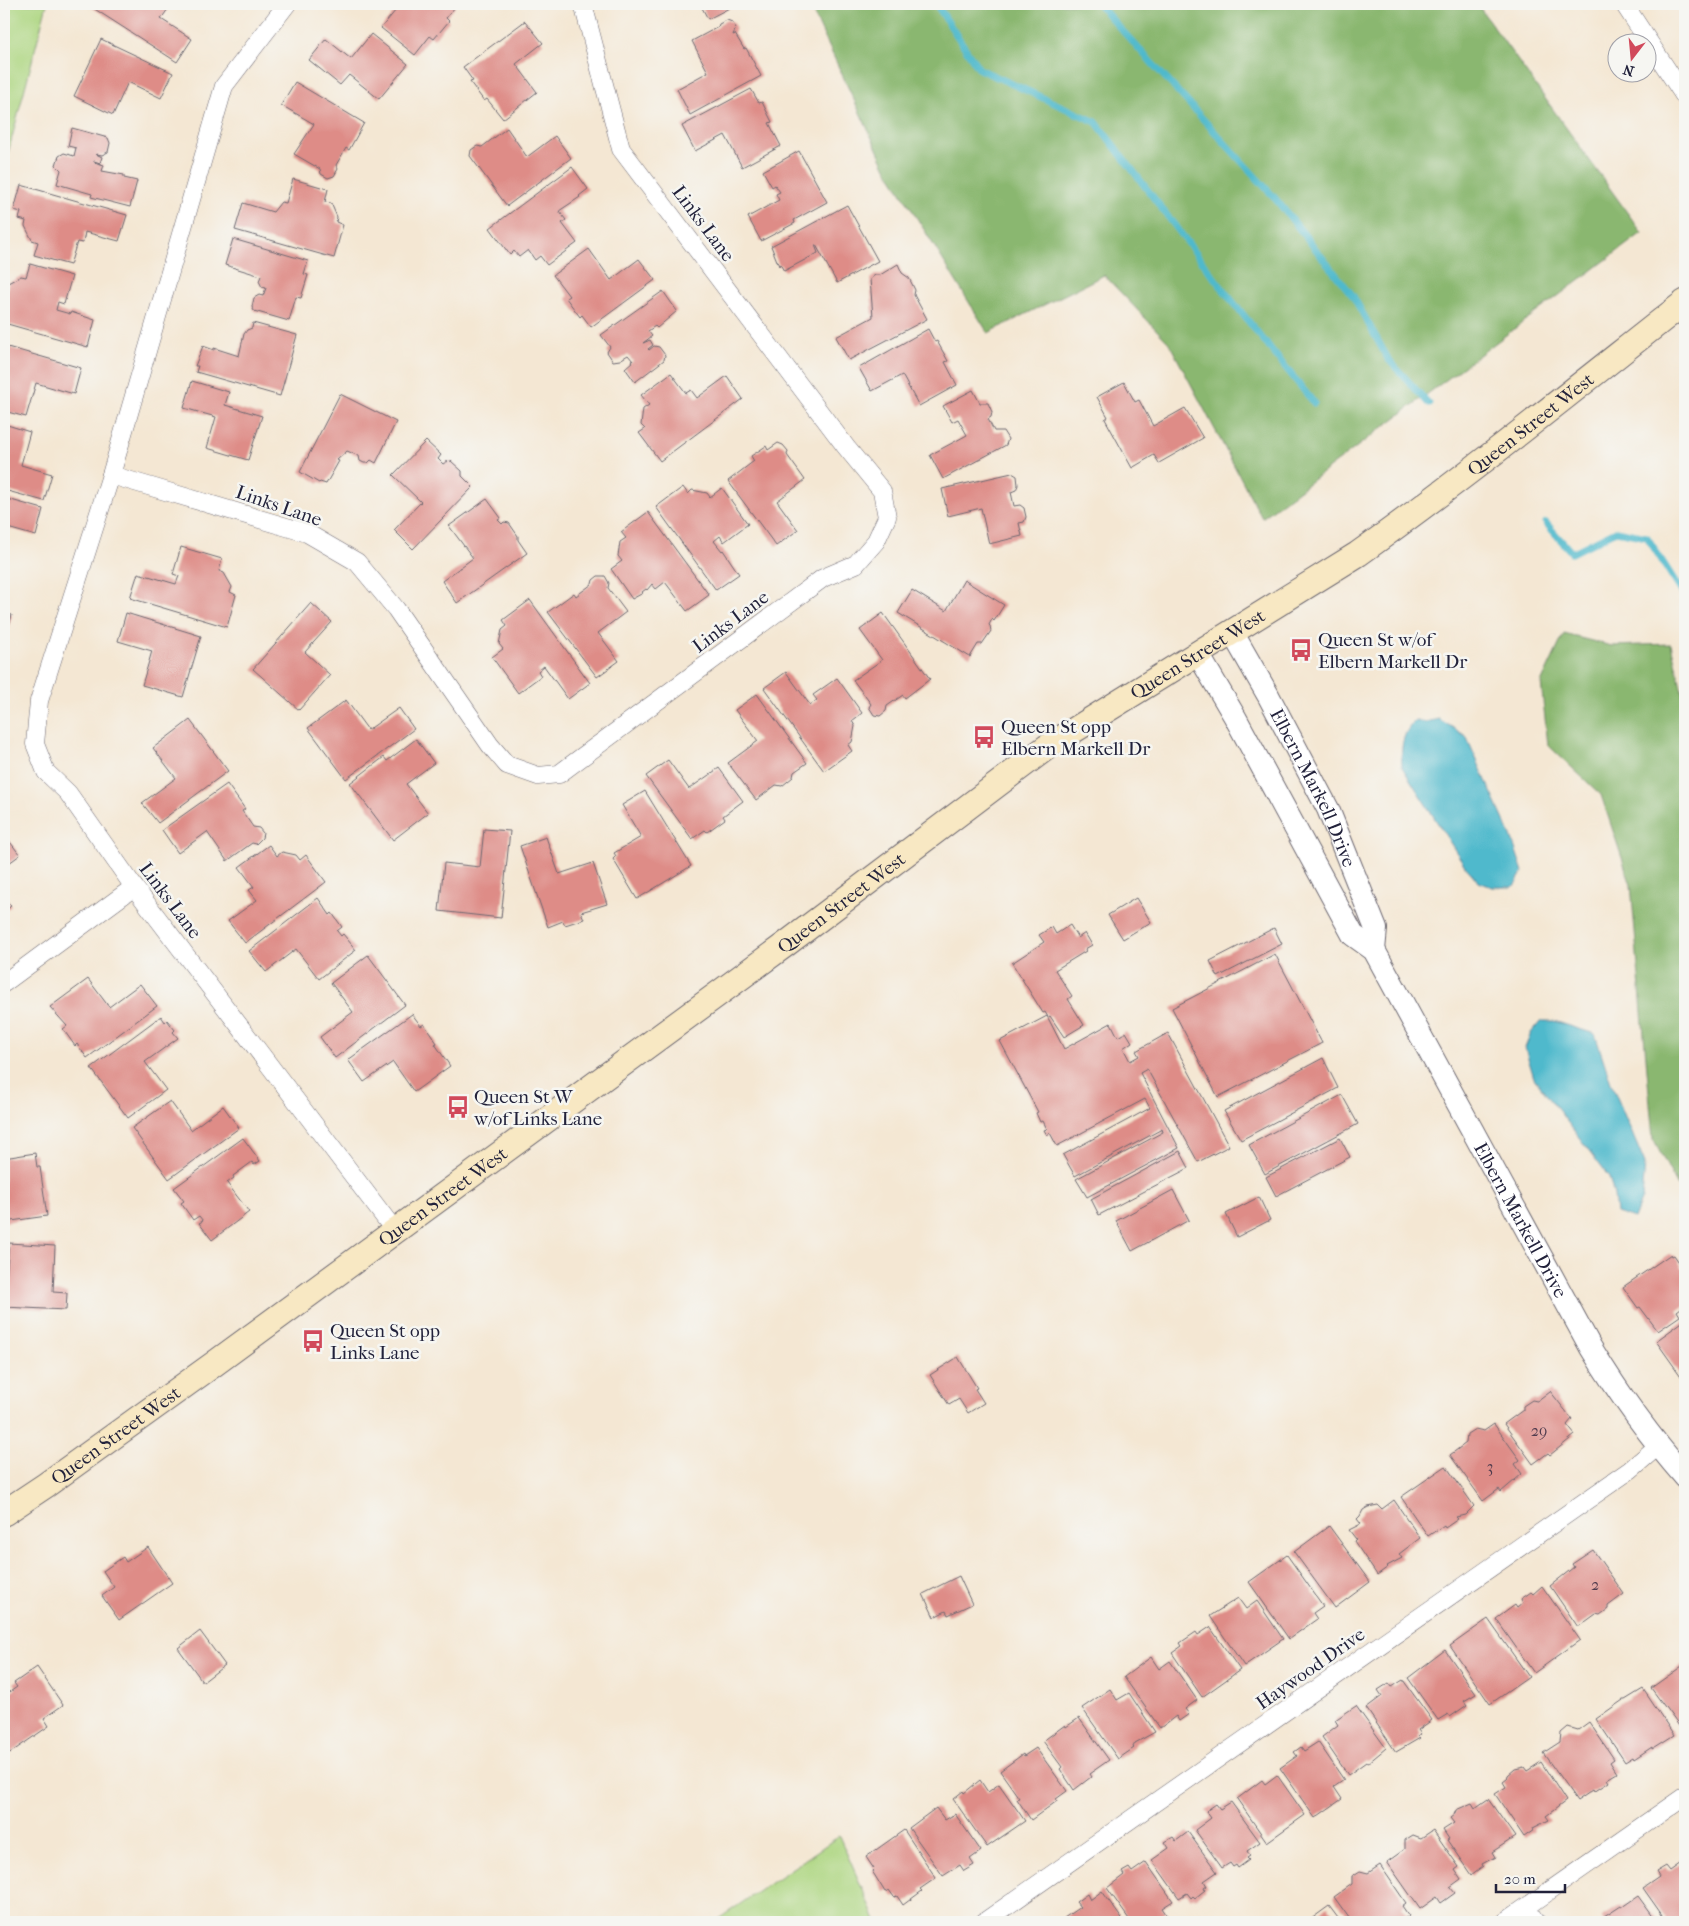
<svg xmlns="http://www.w3.org/2000/svg" width="1689" height="1926" font-family="'IM FELL French Canon',serif">
  <rect width="100%" height="100%" fill="#f6f6f2"/>
  <filter id="ink" filterUnits="userSpaceOnUse"><feTurbulence type="fractalNoise" baseFrequency=".02" numOctaves="2"/><feDisplacementMap in="SourceGraphic" scale="10" xChannelSelector="R" yChannelSelector="G"/><feConvolveMatrix kernelMatrix="1 2 1 2 8 2 1 2 1" color-interpolation-filters="sRGB"/></filter>
  <filter id="wash" filterUnits="userSpaceOnUse"><feTurbulence type="fractalNoise" baseFrequency=".0096" numOctaves="4" result="noise"/><feDisplacementMap in="SourceGraphic" scale="20" xChannelSelector="R" yChannelSelector="G"/><feGaussianBlur stdDeviation="1.12" result="paint"/><feColorMatrix in="noise" values="0 0 0 0 0 0 0 0 0 0 0 0 0 0 0 0 0 1.4 0 .05"/><feComposite in="paint" operator="in"/></filter>
  <g filter="url(#wash)">
    <rect width="100%" height="100%" fill="#f4e7d3"/>
    <g fill="#add681" stroke="#687c5e">
      <path d="M4 4H47L4 168Z"/>
      <path d="M839 1836 877 1922H714Z"/>
    </g>
    <g fill="#8ab76f" stroke="#566c55">
      <path d="M809 4H1477L1642 233 1262 518 1169 343 1104 275 988 333 886 168Z"/>
      <path d="M1564 634 1612 646 1671 644 1685 703V1200L1653 1139 1631 885 1601 795 1548 745 1541 683Z"/>
    </g>
    <g fill="#4fb9cc" stroke="#386e84">
      <path d="M1439 719 1466 736 1511 836 1523 872 1513 887H1492L1479 882 1465 866 1402 767C1401 749 1401 734 1415 721L1425 722Z"/>
      <path d="M1541 1021H1554L1595 1034 1611 1083 1645 1164 1642 1198 1634 1219 1616 1213 1614 1195 1609 1177 1534 1078 1525 1048 1531 1033Z"/>
    </g>
    <g fill="none" stroke-linecap="round" stroke-linejoin="round">
      <g stroke="#4fb9cc" stroke-width="7">
        <path d="M936 4 979 69 1096 122 1229 297 1314 403"/>
        <path d="M1098 4 1274 197 1353 296 1388 359 1429 404"/>
        <path d="M1546 523 1572 553 1616 531 1647 537 1685 597"/>
      </g>
    </g>
    <g id="blocks">
      <g fill="#de8c87">
        <path d="M92 4H165L163 6 168 9 161 19 192 39 177 62 90 6Z"/>
        <path d="M401 4H452L455 7 446 18 449 21 434 39 430 36 415 55 381 28Z"/>
        <path d="M700 4H737L708 19Z"/>
        <path d="M727 20 732 22 736 28 733 35 735 34 744 49 746 48 761 76 690 115 677 89 708 72 692 41 718 27 719 24Z"/>
        <path d="M525 21 543 43 516 64 537 92 503 119 487 99 484 101 470 82 473 81 463 67Z"/>
        <path d="M371 34 408 64 379 99 349 75 340 85 309 60 326 39 351 59Z"/>
        <path d="M101 39 173 73 161 98 128 82 113 115 74 96Z"/>
        <path d="M295 82 364 123 349 150 346 148 336 165 338 169 334 176 328 178 321 174 320 169 294 154 314 124 281 105Z"/>
        <path d="M751 89 759 103 762 102 772 122 769 123 781 146 742 167 725 135 695 151 682 126Z"/>
        <path d="M72 128 108 138 110 143 108 152 102 155 96 154 102 157 100 163 94 161V162L104 165 102 171 124 175V178L137 181 130 207 91 197 92 194 57 184 61 170 56 165 59 156 64 153 74 156 76 148 68 146Z"/>
        <path d="M507 128 527 157 555 136 571 158 507 206 470 156 471 150 477 146 482 147Z"/>
        <path d="M799 151 827 202 794 220 795 223 761 241 748 217 779 200 776 194 780 192 775 185 772 187 763 171Z"/>
        <path d="M572 167 588 189 579 196 580 197 559 211 566 220 562 223 577 243 547 265 540 256 535 260 528 250 519 257 514 251 510 255 490 228Z"/>
        <path d="M293 179 328 189 325 202 331 203 337 217 336 222 343 225 334 258 235 230 243 203 273 212 281 202 286 203Z"/>
        <path d="M21 185 127 215 119 241 85 232 83 243 77 242 70 265 34 255 38 242 32 240 25 226 26 221 19 219 21 212 14 210Z"/>
        <path d="M847 205 878 261 837 283 816 245H815L818 253 784 271 780 264 779 266 771 246Z"/>
        <path d="M233 239 308 261 304 274 308 275 301 298 296 297 289 321 254 311 252 307 254 298 259 295 263 296 266 288 262 287 259 281 261 276 225 265Z"/>
        <path d="M589 249 611 280 639 259 655 280 591 327 582 315 580 317 566 298 569 296 553 275Z"/>
        <path d="M30 264 72 276 64 304 58 302 56 310 70 314 71 312 95 320 88 347 4 323V288L7 289 8 283 21 276 26 277Z"/>
        <path d="M898 264 902 273 909 278 915 290 914 295 927 319 849 360 836 337 873 317 870 279 875 275H880Z"/>
        <path d="M663 291 677 311 657 328 655 326 648 331 652 336 643 343 650 340 653 345 648 349 649 350 654 346 659 347 665 355 664 360 635 382 625 368 633 361 628 355 620 360 613 361 607 352 610 347 601 335Z"/>
        <path d="M253 323 297 335 280 396 196 372 198 366H195L203 346 214 350V348L239 356 244 334 247 330 252 328Z"/>
        <path d="M928 329 935 342 937 341 948 361 945 362 957 385 919 406 902 375 872 391 859 368Z"/>
        <path d="M4 346 81 368 74 394 36 383 26 417 4 411Z"/>
        <path d="M671 373 686 393 691 390 697 398 727 376 743 399 660 461 639 433 645 429 641 425 643 409 649 405 641 395Z"/>
        <path d="M192 381 229 392 225 405 262 416 248 460 207 448 216 417 184 408Z"/>
        <path d="M1124 382 1135 402 1139 400 1153 426 1185 408 1203 438 1159 463 1154 455 1132 468 1105 419 1108 417 1097 397Z"/>
        <path d="M973 390 980 403H988L992 412 991 417 988 419 994 431H1003L1008 439 1006 445 943 479 930 455 967 435 958 419 952 422 943 406Z"/>
        <path d="M340 394 396 422 376 463 371 460 368 463H364L360 461 359 456 347 451 337 460 339 461 326 484 320 482 319 483 300 472Z"/>
        <path d="M4 424 30 432 21 465 52 474 44 501 4 490Z"/>
        <path d="M426 441 441 455 438 459 443 464 446 462 451 461 462 471V476L473 487 413 549 394 530 421 502 393 475Z"/>
        <path d="M778 443 783 445 788 451 787 455 805 480 777 501 798 530 776 546 728 481 754 461 751 456 766 446 768 450Z"/>
        <path d="M1012 473 1017 476 1018 485 1016 490 1011 492 1014 506 1020 505 1024 508 1026 517 1024 522 1019 523 1022 536 989 544 981 508 948 516 942 489Z"/>
        <path d="M683 487 688 494 692 490 707 493 710 497 722 488 748 524 724 542 720 536 714 541 722 551 723 550 739 574 716 590 656 507Z"/>
        <path d="M4 498 43 509 36 536 4 527Z"/>
        <path d="M487 499 501 518 498 520 502 524 504 522 509 523 518 536V540L527 553 457 603 442 581 473 558 449 526Z"/>
        <path d="M648 512 709 595 687 611 665 582 656 589 652 584 647 590 646 589 642 592 643 593 632 599 611 569 622 561 618 556 620 542 626 538 621 532Z"/>
        <path d="M181 547 222 559 219 571 224 573 232 587 230 592 236 595 227 627 130 598 138 573 176 584 179 576 173 574Z"/>
        <path d="M598 576H605L609 583 608 588 626 612 598 633 619 661 597 677 548 612 574 593 576 596 592 584 593 580Z"/>
        <path d="M964 580 1004 605 994 621 992 619 989 625 990 626 991 631 982 644H978L970 657 898 613 912 590 946 611Z"/>
        <path d="M530 600 590 683 568 699 544 666 538 671 541 676 518 693 492 657 503 649 499 644 502 630 507 626 503 620Z"/>
        <path d="M311 603 332 622 305 652 330 675 299 710 253 669Z"/>
        <path d="M4 613 12 615 4 642Z"/>
        <path d="M126 613 201 636 183 697 142 685 152 651 118 641Z"/>
        <path d="M883 613 930 679 905 698 903 695 887 706 886 711 880 716 874 715 869 707 871 704 853 680 882 660 860 630Z"/>
        <path d="M786 672 810 705 817 700 813 695 837 678 862 713 852 721 855 726 852 742 848 745 852 751 824 771 764 688Z"/>
        <path d="M757 694 807 763 794 772 793 777 782 786 776 785 756 800 728 763 758 741 735 710Z"/>
        <path d="M346 700 368 730 399 708 414 729 346 779 308 728Z"/>
        <path d="M190 720 228 771 158 823 142 803 176 778 153 748Z"/>
        <path d="M416 739 434 763 406 784 428 813 393 840 350 783 384 757 387 761Z"/>
        <path d="M668 760 689 789 719 768 743 801 723 816 725 819 707 832 705 830 692 839 646 776Z"/>
        <path d="M227 784 245 809 242 811 253 827 259 828 263 833 262 838 256 844 252 843 227 861 207 832 178 853 162 830Z"/>
        <path d="M645 791 691 866 637 899 613 859 616 856 614 853 641 837 622 805Z"/>
        <path d="M484 829 510 831 501 918 439 911 444 863 480 867Z"/>
        <path d="M4 834 20 855 5 866 4 865Z"/>
        <path d="M546 837 559 874 593 863 607 904 581 912 584 919 565 925 563 921 548 927 520 846Z"/>
        <path d="M269 845 277 856 282 852 296 855 300 860 306 855 326 882 245 943 228 921 257 900 249 890 254 887 239 867Z"/>
        <path d="M4 897 11 906 4 912Z"/>
        <path d="M318 898 330 915 332 913 342 927 337 931 341 936 343 934 356 950 319 979 296 949 266 972 249 951Z"/>
        <path d="M1136 898 1151 922 1123 939 1108 915Z"/>
        <path d="M1070 925 1078 938 1085 933 1092 945 1085 949 1086 951 1055 970 1072 996 1068 999 1084 1025 1064 1037 1050 1016 1048 1017 1045 1012 1043 1013 1012 963 1044 942 1039 935 1052 927 1056 934Z"/>
        <path d="M1274 928 1282 944 1218 977 1210 961Z"/>
        <path d="M1275 954 1322 1043 1218 1097 1172 1008Z"/>
        <path d="M368 955 405 1005 335 1058 320 1037 353 1012 331 983Z"/>
        <path d="M88 979 109 1007 140 984 157 1006 87 1058 77 1044 75 1046 63 1029 67 1026 50 1007Z"/>
        <path d="M412 1014 421 1026 424 1024 437 1043 435 1044 450 1066 414 1092 393 1062 364 1082 348 1060Z"/>
        <path d="M161 1016 165 1022 167 1020 175 1030 173 1032 178 1038 145 1062 166 1090 128 1118 91 1068Z"/>
        <path d="M1047 1016 1064 1049 1111 1023 1118 1037 1126 1032 1132 1042 1123 1048 1130 1061 1139 1056 1136 1051 1168 1033 1229 1146 1198 1162 1147 1069 1140 1073 1179 1148 1087 1197 1076 1179 1163 1132 1162 1129 1075 1176 1063 1155 1150 1108 1145 1099 1057 1146 1050 1133 1047 1135 1044 1130 1047 1129 1043 1121 1040 1122 1036 1113 1038 1112 1000 1041Z"/>
        <path d="M1323 1058 1338 1088 1241 1140 1224 1111Z"/>
        <path d="M1342 1095 1358 1124 1265 1174 1249 1145Z"/>
        <path d="M170 1101 191 1130 223 1106 239 1128 169 1179 132 1128Z"/>
        <path d="M243 1138 260 1161 254 1165 252 1162 233 1176 234 1178 227 1183 249 1212 212 1240 199 1223 203 1221 199 1216 193 1220 181 1203 184 1201 174 1188Z"/>
        <path d="M1340 1138 1350 1157 1276 1196 1266 1177Z"/>
        <path d="M1180 1151 1189 1168 1099 1215 1091 1199Z"/>
        <path d="M35 1153 37 1167H40L47 1216 4 1222V1158Z"/>
        <path d="M1173 1190 1189 1220 1132 1251 1116 1221Z"/>
        <path d="M1259 1197 1270 1220 1237 1237 1226 1214Z"/>
        <path d="M9 1243 55 1246 53 1292 67 1293 66 1310 4 1307V1281H6Z"/>
        <path d="M1671 1254 1672 1256 1674 1255 1683 1268 1685 1266V1305L1677 1311 1680 1316 1658 1331 1640 1307 1638 1308 1623 1287Z"/>
        <path d="M1685 1320V1377L1683 1379 1656 1341Z"/>
        <path d="M958 1357 977 1388 975 1389 984 1403 968 1413 959 1399 949 1405 930 1375Z"/>
        <path d="M1550 1391 1572 1419 1567 1425 1575 1435 1550 1455 1548 1453 1533 1464 1504 1424 1523 1410V1406L1532 1400 1537 1401Z"/>
        <path d="M1494 1424 1520 1460 1515 1464 1522 1474 1501 1492 1499 1489 1483 1501 1450 1455 1466 1443 1467 1434 1475 1429 1484 1431Z"/>
        <path d="M1446 1466 1474 1506 1465 1515 1456 1517 1458 1519 1445 1528 1444 1525 1428 1536 1401 1497Z"/>
        <path d="M1394 1500 1420 1538 1399 1554 1402 1558 1387 1566 1388 1567 1377 1575 1354 1541 1356 1539 1349 1530 1361 1524 1357 1519 1360 1516 1363 1510 1368 1507 1378 1505 1382 1509Z"/>
        <path d="M1329 1526 1370 1582 1335 1608 1294 1552Z"/>
        <path d="M148 1547 172 1583 119 1620 102 1596 114 1587 103 1571 123 1557 126 1562Z"/>
        <path d="M1593 1550 1624 1594 1608 1606V1609L1600 1615 1596 1614 1578 1627 1550 1586 1574 1567 1572 1564Z"/>
        <path d="M1287 1555 1323 1606 1313 1613 1317 1619 1289 1639 1249 1582Z"/>
        <path d="M959 1576 972 1604 948 1615 946 1611 934 1617 923 1594Z"/>
        <path d="M1542 1586 1580 1640 1534 1673 1496 1619 1515 1605 1517 1608 1523 1603 1521 1599 1531 1592 1533 1594Z"/>
        <path d="M1238 1598 1246 1609 1257 1601 1283 1639 1244 1666 1210 1616Z"/>
        <path d="M1488 1619 1529 1677 1490 1704 1450 1646Z"/>
        <path d="M1210 1627 1240 1670 1202 1697 1172 1653 1182 1646 1180 1643 1196 1632 1198 1635Z"/>
        <path d="M200 1631 225 1665 203 1682 178 1648Z"/>
        <path d="M1445 1650 1476 1694 1464 1701 1467 1705 1450 1717 1448 1714 1438 1720 1408 1678Z"/>
        <path d="M1151 1657 1159 1669 1170 1661 1197 1700 1185 1709 1189 1714 1179 1721 1176 1716 1160 1728 1124 1677Z"/>
        <path d="M1685 1664V1722L1679 1726 1651 1688Z"/>
        <path d="M37 1667 63 1705 44 1718 49 1726 10 1753 4 1743V1696L17 1687 14 1683Z"/>
        <path d="M1403 1680 1432 1720 1418 1730 1421 1734 1418 1736 1420 1738 1396 1752 1366 1708 1382 1696 1378 1690 1389 1683 1392 1687Z"/>
        <path d="M1110 1689 1117 1700 1129 1693 1155 1732 1135 1743 1133 1747 1134 1748 1118 1759 1082 1708Z"/>
        <path d="M1643 1689 1674 1735 1652 1749V1747L1634 1759 1633 1757 1625 1762 1596 1719 1623 1700H1625Z"/>
        <path d="M1356 1706 1386 1748 1368 1763 1366 1762 1348 1775 1322 1737 1338 1725 1335 1720Z"/>
        <path d="M1079 1718 1109 1760 1089 1774 1091 1777 1074 1790 1060 1769 1062 1767 1043 1741 1065 1725 1066 1727Z"/>
        <path d="M1589 1722 1614 1759 1610 1762 1617 1773 1607 1779 1609 1782 1594 1792 1593 1790 1577 1801 1543 1753 1560 1742 1561 1733 1568 1727 1578 1730Z"/>
        <path d="M1318 1742 1344 1780 1334 1787 1342 1799 1315 1818 1280 1768 1297 1756 1294 1752 1301 1747 1304 1751Z"/>
        <path d="M1036 1748 1067 1791 1056 1799 1057 1801 1031 1820 1017 1799 1019 1798 1000 1771 1023 1754 1024 1756Z"/>
        <path d="M1541 1762 1566 1801 1546 1816 1549 1820 1533 1828 1534 1830 1524 1837 1495 1794 1506 1787 1503 1782 1507 1779 1508 1775 1515 1769 1524 1767 1527 1771Z"/>
        <path d="M1277 1775 1305 1815 1267 1842 1237 1799 1262 1780 1265 1784Z"/>
        <path d="M980 1780 988 1792 999 1784 1025 1821 987 1847 953 1799 963 1791 964 1793Z"/>
        <path d="M1488 1799 1515 1837 1492 1852 1495 1857 1482 1864 1483 1866 1471 1875 1447 1840 1449 1839 1443 1830 1454 1823 1450 1818 1454 1815 1456 1810 1472 1803 1475 1808Z"/>
        <path d="M1231 1802 1260 1842 1247 1851 1250 1856 1247 1858 1249 1860 1238 1868 1236 1865 1233 1867 1230 1863 1222 1868 1195 1830 1211 1818 1206 1811 1216 1804 1220 1809Z"/>
        <path d="M936 1808 945 1820 955 1814 981 1851 970 1859 974 1865 964 1871 960 1865 943 1876 909 1828Z"/>
        <path d="M904 1830 936 1878 920 1889 922 1891 903 1905 897 1896 894 1897 889 1890 885 1892 872 1871 874 1869 866 1857Z"/>
        <path d="M1433 1830 1459 1867 1455 1870 1461 1879 1450 1887 1455 1893 1441 1903 1437 1897 1420 1909 1387 1862 1405 1849V1840L1413 1835 1421 1838Z"/>
        <path d="M1188 1832 1217 1872 1204 1881 1207 1886 1204 1888 1205 1890 1195 1898 1193 1896 1191 1898 1187 1893 1179 1898 1152 1860 1169 1848 1165 1842 1173 1837 1176 1841Z"/>
        <path d="M1146 1862 1173 1901 1162 1908 1170 1920 1166 1922H1131L1107 1888 1124 1875 1122 1872 1129 1868 1132 1872Z"/>
        <path d="M1681 1863 1685 1868V1922H1667L1643 1888 1659 1877 1656 1872 1666 1866 1670 1871Z"/>
        <path d="M1380 1865 1406 1903 1402 1906 1409 1916 1399 1922H1352L1334 1897 1352 1884V1876L1360 1871 1368 1873Z"/>
        <path d="M1102 1891 1124 1922H1066L1064 1918 1080 1907 1076 1902 1087 1894 1090 1900Z"/>
        <path d="M1638 1896 1657 1922H1604L1601 1918 1621 1905 1622 1907Z"/>
        <path d="M1329 1906 1341 1922H1307Z"/>
      </g>
    </g>
  </g>
  <g filter="url(#ink)">
    <use href="#blocks" fill-opacity="0" stroke="#6c6770" stroke-width="1"/>
    <g fill="none" stroke-linecap="round" stroke-linejoin="round">
      <defs>
        <g id="minor">
          <path d="M287 4 224 86 111 475 39 701 35 744 46 772 68 793 134 887 395 1231"/>
          <path d="M1624 4 1685 97"/>
          <path d="M111 475 307 533 357 562 396 609 490 745 507 765 538 776 559 774 823 578 856 564 876 541 887 517 882 491 846 447 621 149 583 4"/>
          <path d="M4 983 134 887"/>
          <path d="M1526 1908 1536 1922"/>
          <path d="M984 1922 1630 1470 1658 1446"/>
          <path d="M1505 1922 1685 1796"/>
        </g>
        <g id="tertiary">
          <path id="s1" d="M1232 632 1268 695 1328 809 1376 929 1374 950"/>
          <path id="s2" d="M1198 654 1235 717 1353 935 1374 950 1591 1348C1619 1394 1649 1436 1685 1477"/>
        </g>
        <g id="secondary">
          <path id="s3" d="M4 1513 46 1485 214 1364 786 944 1047 747 1358 554C1470 474 1577 387 1685 302"/>
        </g>
      </defs>
      <use href="#minor" stroke="#6c6770" stroke-width="19"/>
      <use href="#tertiary" stroke="#6c6770" stroke-width="24"/>
      <use href="#secondary" stroke="#6c6770" stroke-width="27"/>
      <use href="#minor" stroke="#fff" stroke-width="18"/>
      <use href="#tertiary" stroke="#fff" stroke-width="22"/>
      <use href="#secondary" stroke="#f8e8c3" stroke-width="25"/>
    </g>
  </g>
  <defs>
    <symbol id="bus-bare" viewBox="-9 -9 18 18"><path d="M-5-6H5V4H4V6H2V4H-2V6H-4V4H-5ZM-3.5-4V0h7V-4ZM-3.5 1.2v1.5H-2V1.2ZM2 1.2v1.5H3.5V1.2Z" fill="#d1495b" stroke="#f6f6f2" stroke-width="2.5" paint-order="stroke"/></symbol>
  </defs>
  <g fill-rule="evenodd">
    <use href="#bus-bare" x="1285" y="634" width="32" height="32"/>
    <use href="#bus-bare" x="968" y="721" width="32" height="32"/>
    <use href="#bus-bare" x="442" y="1091" width="32" height="32"/>
    <use href="#bus-bare" x="297" y="1325" width="32" height="32"/>
  </g>
  <g text-anchor="middle" stroke-width="5" stroke-linejoin="round" paint-order="stroke">
    <g font-size="16" fill="#513c4e">
      <text x="1539" y="1436">29</text>
      <text x="1490" y="1472">3</text>
      <text x="1595" y="1590">2</text>
    </g>
    <g font-size="19" fill="#22223b" stroke="#f6f6f2">
      <text transform="translate(704 223) rotate(53)" y="7">Links Lane</text>
      <text dy="7" stroke="none"><textPath href="#s3" startOffset="1876">Queen Street West</textPath></text>
      <text transform="translate(279 505) rotate(19)" y="7">Links Lane</text>
      <text transform="translate(730 621) rotate(-37)" y="7">Links Lane</text>
      <text dy="7" stroke="none"><textPath href="#s3" startOffset="1471">Queen Street West</textPath></text>
      <text dy="7" stroke="none"><textPath href="#s1" startOffset="176">Elbern Markell Drive</textPath></text>
      <text transform="translate(171 900) rotate(53)" y="7">Links Lane</text>
      <text dy="7" stroke="none"><textPath href="#s3" startOffset="1036">Queen Street West</textPath></text>
      <text dy="7" stroke="none"><textPath href="#s3" startOffset="541">Queen Street West</textPath></text>
      <text dy="7" stroke="none"><textPath href="#s2" startOffset="654">Elbern Markell Drive</textPath></text>
      <text dy="7" stroke="none"><textPath href="#s3" startOffset="136">Queen Street West</textPath></text>
      <text transform="translate(1310 1668) rotate(-35)" y="7">Haywood Drive</text>
    </g>
    <g font-size="19" fill="#22223b" stroke="#f6f6f2" text-anchor="start">
      <text x="1318" y="646">Queen St w/of<tspan x="1318" dy="22">Elbern Markell Dr</tspan></text>
      <text x="1001" y="733">Queen St opp<tspan x="1001" dy="22">Elbern Markell Dr</tspan></text>
      <text x="474" y="1103">Queen St W<tspan x="474" dy="22">w/of Links Lane</tspan></text>
      <text x="330" y="1337">Queen St opp<tspan x="330" dy="22">Links Lane</tspan></text>
    </g>
  </g>
  <rect width="1689" height="1926" fill="none" stroke="#f6f6f2" stroke-width="20"/>
  <g transform="translate(1632 58) rotate(196)"><circle r="24" fill="#f6f6f2" stroke="#a1a1a9"/>
  <path d="M0-4L9 19L0 12L-9 19Z" fill="#d1495b"/>
  <text y="-8" font-size="14" font-weight="bold" text-anchor="middle" fill="#22223b">N</text>
  </g>
  <path d="M1496 1884v8h69v-8" fill="none" stroke="#22223b" stroke-width="2.5"/>
  <text x="1504" y="1884" font-size="15" fill="#22223b" stroke="#f6f6f2" stroke-width="4" paint-order="stroke">20 m</text>
</svg>
